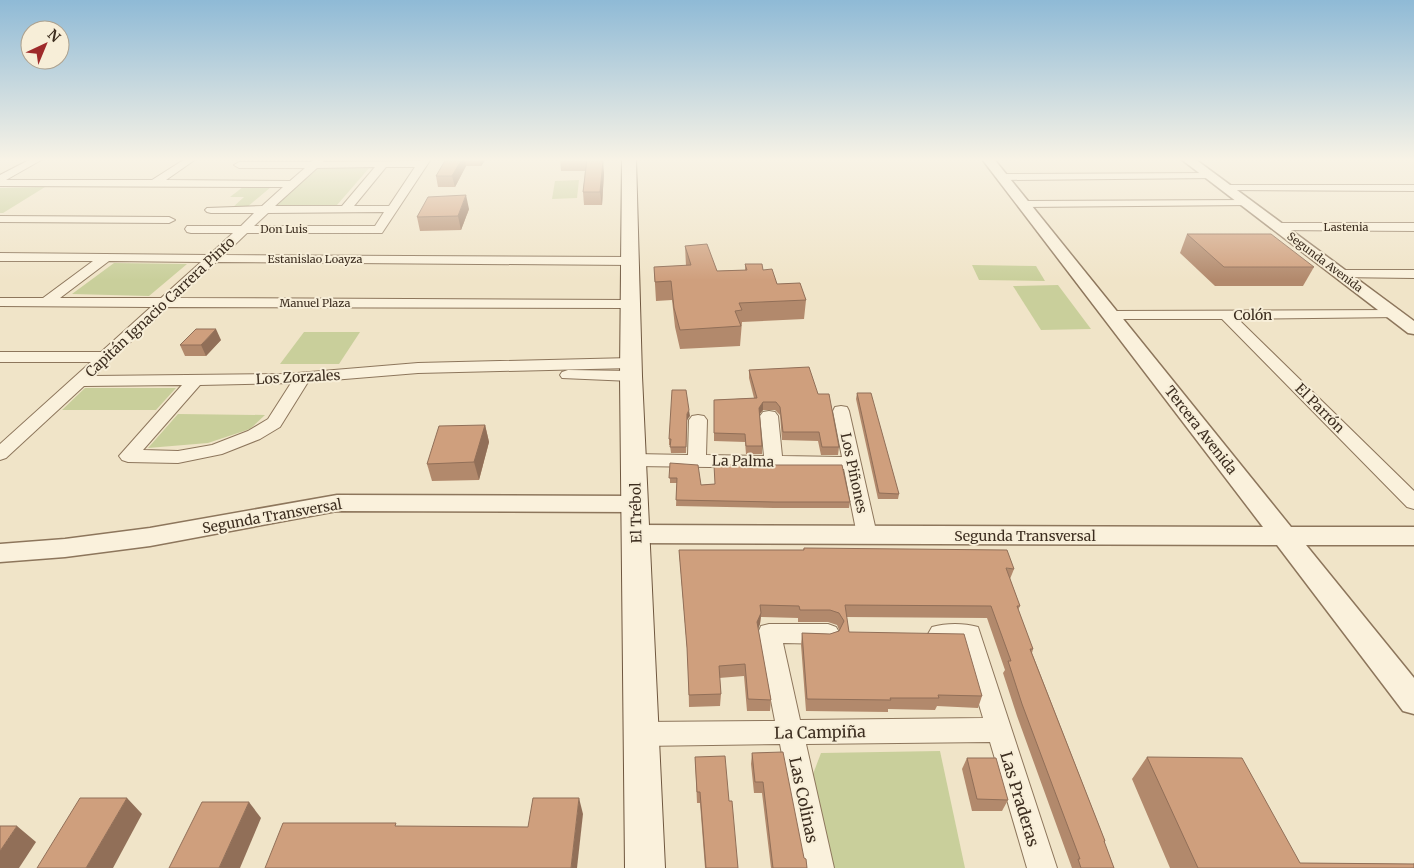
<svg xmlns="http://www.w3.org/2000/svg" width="1414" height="868" font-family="Merriweather,serif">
  <rect width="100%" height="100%" fill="#f0e4c8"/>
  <g fill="#c9cf9b">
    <path d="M315 167H370L337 205H276Z"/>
    <path d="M579 180 577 198 552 199 555 181Z"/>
    <path d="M45 187 3 213H0V188Z"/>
    <path d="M243 187H271L246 208H232L244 197H230Z"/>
    <path d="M114 263 187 264 149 296 72 294Z"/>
    <path d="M972 265 1036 266 1045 281 979 280Z"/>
    <path d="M1058 285 1091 329 1041 330 1013 286Z"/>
    <path d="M304 332H360L339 364H280Z"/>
    <path d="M85 388H176L156 410H62Z"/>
    <path d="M178 414 265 415 250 429 208 443 148 448Z"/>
    <path d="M940 751 965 868H829L813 774 821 753Z"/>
  </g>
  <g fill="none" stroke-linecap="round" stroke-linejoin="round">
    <defs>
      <g id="minor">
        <path d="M31 159H43L6 180H152L185 159H196L166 180 290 181 305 168H239L234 165 239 162H311L314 159H325L323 162 420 161 421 159H431L382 233H247L224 255 631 257 637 261 631 265 216 262 177 298 630 300 637 304 630 308 168 307 94 376 286 374 418 363 631 358 636 360 639 363 636 366 631 368 418 373 308 382 280 427 260 439 222 454 178 463 128 462 122 460 119 456 182 385 84 386 6 458 0 460V444L91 362H0V352H101L151 307 0 306V298H43L93 261H0V253L209 255 233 233H191L187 232 185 229 187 226H241L254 213H211L207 212 205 210 207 208 262 206 283 187 0 186V175ZM375 167 342 206H275L317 168ZM386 167H415L389 206H354ZM384 212 375 226H254L268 213ZM109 261 201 262 161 298H60ZM291 383 268 419 248 431 212 445 178 451 143 450 200 385Z"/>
        <path d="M1210 173 1215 176 1214 178 1003 180 998 177 1003 174Z"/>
        <path d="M1227 185H1414V191L1223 190 1222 188 1223 186Z"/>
        <path d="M1247 200 1251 201 1253 203 1251 205 1024 207 1018 204 1024 201Z"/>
        <path d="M0 216 169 217 175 220 169 223 0 222Z"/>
        <path d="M1278 223H1414V231L1274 230 1272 227 1274 224Z"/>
        <path d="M1341 270H1414V278L1336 277 1334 274Z"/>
        <path d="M1395 310 1400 311 1402 314 1400 317 1238 319 1414 491V509L1407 507 1222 319H1111L1106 318 1104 315 1106 312 1111 311Z"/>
        <path d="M568 370 631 371 637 373 639 376 637 379 631 381 562 378 560 375 562 372Z"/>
        <path d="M841 406 847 407 849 411 877 535 874 540 867 542 860 540 857 535 844 469 635 466 629 464 626 460 629 456 635 454 688 455 689 420 692 416 698 415 704 416 707 420 706 455 764 456 760 416 763 412 769 411 775 412 778 416 782 456 842 457 833 411 835 407Z"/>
        <path d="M769 624H828L836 627 840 634 836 641 828 644 783 643 800 720 983 718 961 644H940L932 641 928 634 932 627C946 623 964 623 978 627L1057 868H1027L990 742 806 744 834 868H804L780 744 641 746 632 742 628 734 632 726 641 722 775 721 758 633 761 626Z"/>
      </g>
      <g id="tertiary">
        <path d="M982 159H994L1291 527H1414V545H1306L1414 678V714L1403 711 1277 545 636 543 627 540 624 534 627 528 636 525 1263 527Z"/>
        <path d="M1181 159H1195L1414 321V334L1408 333Z"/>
        <path d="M337 495 635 496 643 498 647 504 643 510 635 512 337 511 150 546 65 557 0 562V544L65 539 150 528Z"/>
      </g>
      <path id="secondary" d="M622 159H636L642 376 665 868H625L620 376Z"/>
    </defs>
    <use href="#minor" stroke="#8d765c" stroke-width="2"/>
    <use href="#tertiary" stroke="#8d765c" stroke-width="3"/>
    <use href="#secondary" stroke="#6f573f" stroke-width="2"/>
    <use href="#minor" fill="#faf1dc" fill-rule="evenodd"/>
    <use href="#tertiary" fill="#faf1dc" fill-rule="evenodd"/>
    <use href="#secondary" fill="#faf1dc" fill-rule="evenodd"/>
  </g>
  <g fill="#b2896c">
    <path d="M446 159H486L481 166H466L455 187H438L436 176Z"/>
    <path d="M560 159H599L604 173 602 205H584L583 192 585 171H561Z"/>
    <path d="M469 209 461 230 420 231 417 217Z"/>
    <path d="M1187 234 1314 267 1303 286H1215L1180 253Z"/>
    <path d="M685 246 717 271 745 270V264L763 270 777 284 806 300 804 319 742 322 740 346 680 349 675 327 672 300 656 301 654 267 686 266Z"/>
    <path d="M221 340 206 356H185L180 345Z"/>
    <path d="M749 370 818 394 839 447 838 455H821L818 441 782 440 780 415 775 410H763L759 415 762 446V454H746L745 442 714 441V400L754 398 749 378Z"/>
    <path d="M857 393 899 494 898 499H878L856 399Z"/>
    <path d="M690 416 687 420 686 453H671L670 445H669V439Z"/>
    <path d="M485 425 489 442 479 480 432 481 427 464Z"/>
    <path d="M670 463 701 485 714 484 850 502 849 508H774L676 506 677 483H670Z"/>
    <path d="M804 548 1014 569 1010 579 1020 606 1018 610 1033 649 1032 653 1105 841 1104 843 1114 868H1072L1017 716 1003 673 1005 670 987 618 846 617 849 632 982 696 978 708 937 706 935 710 888 709V712L806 711 801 645 802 633 830 634 839 631V630L837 625 828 622H798V618L761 617 760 624 758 629 771 700 770 711H747L744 676 719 678 721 694 720 706 689 707 688 660 679 550H803Z"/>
    <path d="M752 753 804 858 807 868H771L762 793H754L751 764Z"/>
    <path d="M695 757 729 801 738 868H705L700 803H697Z"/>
    <path d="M1147 757 1300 863 1413 864 1414 863V868H1170L1132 779Z"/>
    <path d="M967 758 1008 800 1002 811H972L962 769Z"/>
  </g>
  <g fill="#916f58">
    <path d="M462 159H465L466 166 455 187 452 176Z"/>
    <path d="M480 159H486L481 166Z"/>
    <path d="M603 161 604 173 602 205 600 192Z"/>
    <path d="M466 195 469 209 461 230 458 216Z"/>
    <path d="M216 329 221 340 206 356 201 345Z"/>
    <path d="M763 402V410L758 416 759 408Z"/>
    <path d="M689 410 690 416 687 420 686 453 687 414Z"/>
    <path d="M485 425 489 442 479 480 474 462Z"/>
    <path d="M761 613 760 624 756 633 757 622Z"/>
    <path d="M127 798 142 814 113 868H86Z"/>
    <path d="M579 798 583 814 577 868H571Z"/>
    <path d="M249 802 261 818 240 868H219Z"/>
    <path d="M17 826 36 842 19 868H0V851Z"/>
  </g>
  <g fill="#cf9f7d" stroke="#916f58">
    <path d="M446 159H462L452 176H436Z"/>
    <path d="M587 159H598L603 161 600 192H583Z"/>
    <path d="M466 195 458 216 417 217 428 197Z"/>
    <path d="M1187 234H1271L1314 267H1224Z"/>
    <path d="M707 244 717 271 747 270 745 264H762L763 270 772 269 777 284 800 283 806 300 739 303 742 310 735 311 741 326 680 330 674 308 671 281 655 282 654 267 691 265 685 246Z"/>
    <path d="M196 329H216L201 345H180Z"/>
    <path d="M809 367 818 394H829L839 447H822L819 432H783L780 407 776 402H763L759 408 762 446H746L745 434 714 433V400L757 398 749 370Z"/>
    <path d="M672 390H686L689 410 687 414 686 447H670L671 439H669Z"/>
    <path d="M857 393H871L899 494 879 493Z"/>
    <path d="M485 425 474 462 427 464 439 426Z"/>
    <path d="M670 463 698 465 701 485 715 484 714 465H842L850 502H775L676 500 677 478H669Z"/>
    <path d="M804 548 1007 550 1014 569 1006 568 1020 606H1017L1033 649H1030L1105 841H1104L1114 868H1081L1078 859H1080L1022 704 1008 661H1011L991 606 845 605 849 632 964 634 982 696 938 695 939 698H890L891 700 807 699 802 633 830 634 839 631 844 621 839 613 830 610H800L799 606 760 605 761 613 757 622 771 700 748 699 745 664 719 666 721 694 689 695 687 648 679 550H804Z"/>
    <path d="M783 752 804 858 806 859 807 868H773L763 782H755L752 753Z"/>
    <path d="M725 756 729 801H732L738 868H706L700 792H697L695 757Z"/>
    <path d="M1147 757 1242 758 1300 863 1414 864V868H1198Z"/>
    <path d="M967 758H996L1008 800 977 799Z"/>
    <path d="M80 798H127L86 868H37Z"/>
    <path d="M533 798H579L571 868H265L283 823H396L395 826 528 827Z"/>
    <path d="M202 802H249L219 868H169Z"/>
    <path d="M0 826H17L0 851Z"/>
  </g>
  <linearGradient id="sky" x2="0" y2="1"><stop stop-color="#8fbad6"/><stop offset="0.57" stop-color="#f8f3e6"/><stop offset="1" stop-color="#f8f3e6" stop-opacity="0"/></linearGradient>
  <rect width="1414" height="280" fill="url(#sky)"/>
  <g text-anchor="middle" stroke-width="4" stroke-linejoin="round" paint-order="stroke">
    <g font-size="11" fill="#3d2e20" stroke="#f7eed8">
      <text x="1346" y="231">Lastenia</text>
      <text x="284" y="233">Don Luis</text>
      <text x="315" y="263">Estanislao Loayza</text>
      <text transform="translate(1325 262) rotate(37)" y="4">Segunda Avenida</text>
      <text x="315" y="307">Manuel Plaza</text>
    </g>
    <g font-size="14" fill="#3d2e20" stroke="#f7eed8">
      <text transform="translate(160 307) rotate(-43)" y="5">Capitán Ignacio Carrera Pinto</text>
      <text x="1253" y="320">Colón</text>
      <text transform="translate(298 377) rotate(-3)" y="5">Los Zorzales</text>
      <text transform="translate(1320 408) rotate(45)" y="5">El Parrón</text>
      <text transform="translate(1201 430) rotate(52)" y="5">Tercera Avenida</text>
      <text transform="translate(743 461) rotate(1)" y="5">La Palma</text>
      <text transform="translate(854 473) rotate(78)" y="5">Los Piñones</text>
      <text transform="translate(636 513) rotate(-91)" y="5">El Trébol</text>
      <text transform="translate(272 516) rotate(-10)" y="5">Segunda Transversal</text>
      <text x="1025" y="541">Segunda Transversal</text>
    </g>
    <g font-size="16" fill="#3d2e20" stroke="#f7eed8">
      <text transform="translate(820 732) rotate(-1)" y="6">La Campiña</text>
      <text transform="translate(1020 799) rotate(73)" y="6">Las Praderas</text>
      <text transform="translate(804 800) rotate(78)" y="6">Las Colinas</text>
    </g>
  </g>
  <g transform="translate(45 45) rotate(44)"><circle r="24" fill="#f7eed8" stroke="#ada18e"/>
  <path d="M0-4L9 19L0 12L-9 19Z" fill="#9e2a2b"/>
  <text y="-8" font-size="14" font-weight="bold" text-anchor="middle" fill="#3d2e20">N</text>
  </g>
</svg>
